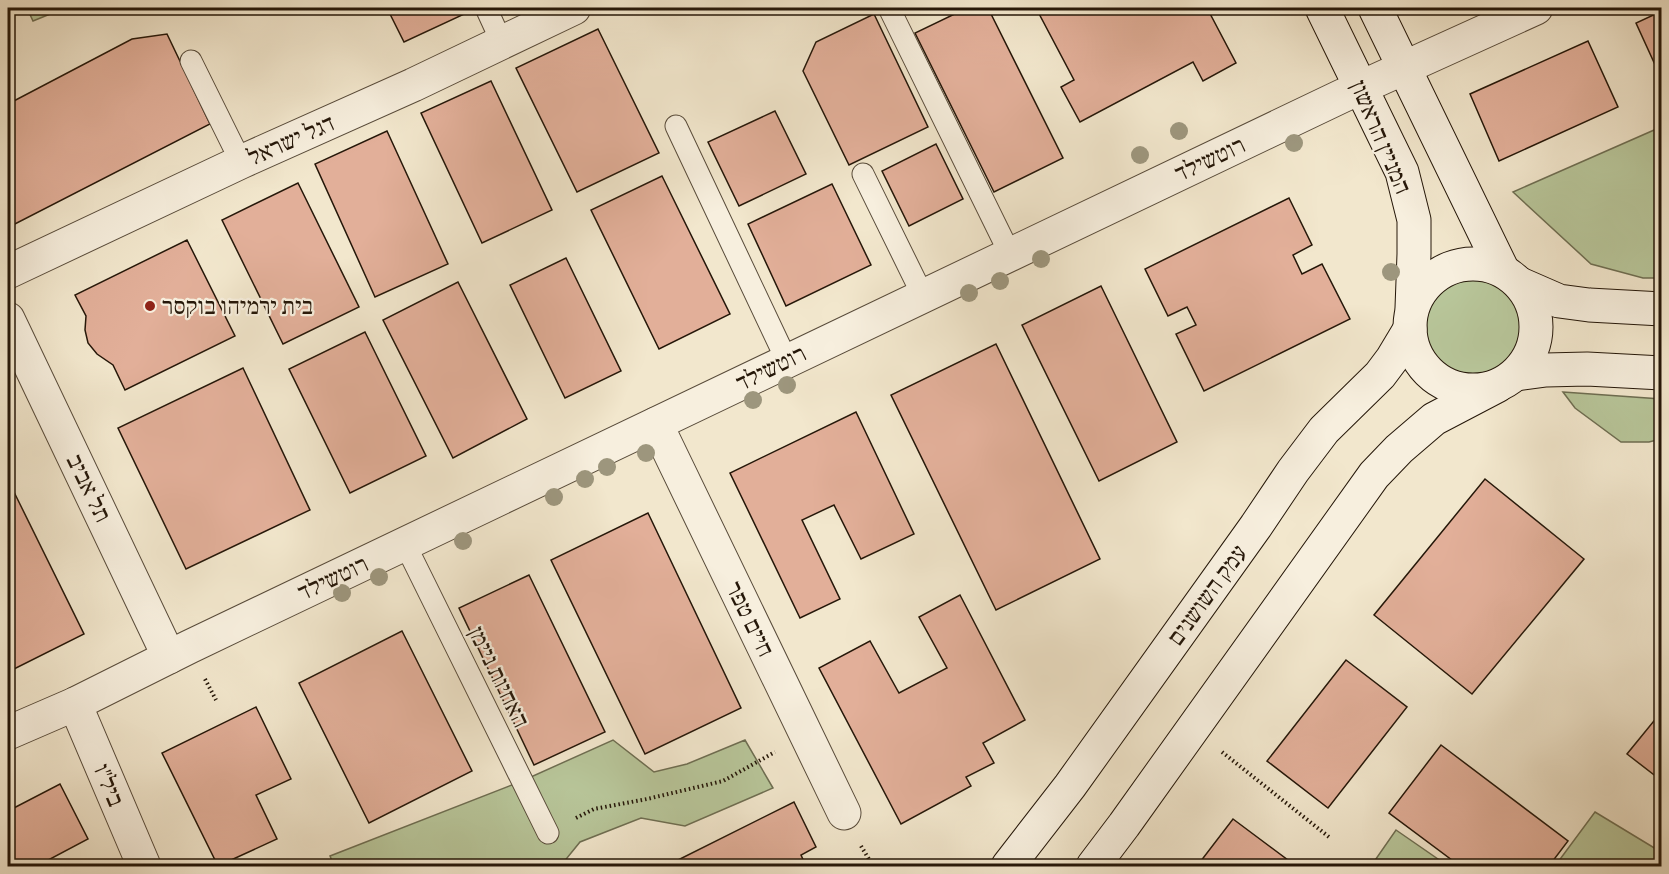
<svg xmlns="http://www.w3.org/2000/svg" width="1669" height="874" font-family="Alegreya,'Frank Ruhl Libre',serif">
  <rect width="100%" height="100%" fill="#f2e7cd"/>
  <filter id="stains"><feTurbulence type="fractalNoise" baseFrequency=".00333" numOctaves="4"/><feColorMatrix values="0 0 0 0 .2 0 0 0 0 .09 0 0 0 0 .02 0 0 0 .5 -.17"/></filter>
  <radialGradient id="worn" r=".72"><stop offset=".6" stop-color="#630" stop-opacity="0"/><stop offset="1" stop-color="#630" stop-opacity=".3"/></radialGradient>
  <g fill="#b8c69a" stroke="#6e6e52" stroke-width="1.5">
    <path d="M27 8H65L33 21Z"/>
    <path d="M1661 127V278H1643L1591 264 1513 192Z"/>
    <circle cx="1473" cy="327" r="55"/>
    <path d="M1563 392 1661 399V439L1649 442H1621L1575 408Z"/>
    <path d="M613 740 654 772 687 764 745 740 773 788 685 826 641 818 580 842 563 863 557 866H334L330 856 522 781Z"/>
    <path d="M1595 812 1661 852V866H1555Z"/>
    <path d="M1396 830 1448 866H1371Z"/>
  </g>
  <g fill="#e2af99" stroke="#251709" stroke-width="1.5">
    <path d="M387 8H472L473 10 404 42Z"/>
    <path d="M967 8H988L1063 158 994 192 915 33Z"/>
    <path d="M1036 8H1207L1236 63 1203 81 1193 62 1080 122 1061 87 1074 80Z"/>
    <path d="M1662 11V80L1636 23Z"/>
    <path d="M874 14 928 127 849 165 803 71 816 42Z"/>
    <path d="M598 29 659 153 577 192 516 68Z"/>
    <path d="M167 34 210 124 11 226 8 221V104L132 39Z"/>
    <path d="M1588 41 1618 107 1499 161 1470 94Z"/>
    <path d="M491 81 552 210 482 243 421 113Z"/>
    <path d="M775 111 806 174 739 206 708 142Z"/>
    <path d="M387 131 448 264 375 297 315 164Z"/>
    <path d="M936 144 963 199 909 226 882 171Z"/>
    <path d="M662 176 730 314 659 349 591 210Z"/>
    <path d="M298 183 359 307 283 344 222 220Z"/>
    <path d="M832 184 871 265 786 306 748 224Z"/>
    <path d="M1289 198 1312 245 1293 255 1302 274 1322 264 1350 319 1204 391 1176 334 1196 325 1187 307 1168 316 1145 269Z"/>
    <path d="M187 240 235 336 125 390 113 365 97 354 88 343 85 330 86 316 75 295Z"/>
    <path d="M566 258 621 371 565 398 510 285Z"/>
    <path d="M458 282 527 419 453 458 383 320Z"/>
    <path d="M1101 286 1177 442 1099 481 1022 325Z"/>
    <path d="M365 332 426 456 350 493 289 369Z"/>
    <path d="M996 344 1100 559 996 610 891 395Z"/>
    <path d="M243 368 310 510 186 569 118 428Z"/>
    <path d="M856 412 914 534 861 559 834 505 802 520 840 599 800 618 730 473Z"/>
    <path d="M1485 479 1584 559 1472 694 1374 615Z"/>
    <path d="M12 488 84 634 8 672V490Z"/>
    <path d="M648 513 741 708 645 754 551 560Z"/>
    <path d="M529 575 605 732 534 765 459 608Z"/>
    <path d="M960 595 1025 720 983 743 994 763 966 777 971 786 901 824 819 668 870 641 899 693 947 668 919 617Z"/>
    <path d="M402 631 472 771 369 823 299 683Z"/>
    <path d="M1346 660 1407 707 1328 808 1267 761Z"/>
    <path d="M256 707 291 779 256 795 277 839 218 866 162 753Z"/>
    <path d="M1662 711V781L1627 754Z"/>
    <path d="M1441 745 1568 841 1549 866H1460L1389 813Z"/>
    <path d="M60 784 88 839 37 866H8V811Z"/>
    <path d="M794 802 816 847 801 855 806 866H666Z"/>
    <path d="M1233 819 1296 866H1197Z"/>
  </g>
  <g fill="none" stroke-linecap="round" stroke-linejoin="round">
    <defs>
      <g id="lane">
        <path d="M486 8 502 43"/>
        <path d="M889 8 1010 254"/>
        <path d="M191 61 241 162"/>
        <path d="M676 126 787 361"/>
        <path d="M863 174 923 296"/>
        <path d="M405 544 548 833"/>
      </g>
      <g id="street">
        <path d="M8 272 241 162 413 85 574 8"/>
        <path d="M8 319 169 657"/>
        <path d="M656 424 844 813"/>
        <path d="M75 704 144 866"/>
        <path d="M8 733 75 704 189 647 1342 96 1536 8"/>
      </g>
      <g id="secondary">
        <path d="M1322 8 1402 172 1414 220V254L1412 308"/>
        <path d="M1375 8 1503 271"/>
        <circle cx="1473" cy="327" r="63"/>
        <path d="M1520 284 1559 301 1589 305 1662 309"/>
        <path d="M1516 374 1546 370 1587 369 1662 373"/>
        <path d="M1008 866 1070 786 1256 526 1293 471 1324 430 1380 375 1392 359 1410 329"/>
        <path d="M1093 866 1124 825 1374 475 1399 449 1434 419 1497 386"/>
      </g>
    </defs>
    <use href="#lane" stroke="#584b3a" stroke-width="23"/>
    <use href="#street" stroke="#584b3a" stroke-width="35"/>
    <use href="#secondary" stroke="#251709" stroke-width="35"/>
    <g stroke="#251709" stroke-width="4" stroke-dasharray="1.5 3" stroke-linecap="butt">
      <path d="M205 679 216 700"/>
      <path d="M1222 752 1329 837"/>
      <path d="M576 818 594 809 647 799 723 781 775 752"/>
      <path d="M861 846 873 866"/>
    </g>
    <use href="#lane" stroke="#f7efde" stroke-width="21"/>
    <use href="#street" stroke="#f7efde" stroke-width="33"/>
    <use href="#secondary" stroke="#f7efde" stroke-width="33"/>
  </g>
  <g fill="#9d967d">
    <circle cx="1179" cy="131" r="9"/>
    <circle cx="1294" cy="143" r="9"/>
    <circle cx="1140" cy="155" r="9"/>
    <circle cx="1041" cy="259" r="9"/>
    <circle cx="1391" cy="272" r="9"/>
    <circle cx="1000" cy="281" r="9"/>
    <circle cx="969" cy="293" r="9"/>
    <circle cx="787" cy="385" r="9"/>
    <circle cx="753" cy="400" r="9"/>
    <circle cx="646" cy="453" r="9"/>
    <circle cx="607" cy="467" r="9"/>
    <circle cx="585" cy="479" r="9"/>
    <circle cx="554" cy="497" r="9"/>
    <circle cx="463" cy="541" r="9"/>
    <circle cx="379" cy="577" r="9"/>
    <circle cx="342" cy="593" r="9"/>
  </g>
  <circle fill="#8f2418" stroke="#f7efde" stroke-width="2" cx="150" cy="306" r="6"/>
  <g text-anchor="middle" stroke-width="4.5" stroke-linejoin="round" paint-order="stroke">
    <g font-size="24" fill="#251709" stroke="#f7efde">
      <text transform="translate(1381 137) rotate(67)" y="8">המניין הראשון</text>
      <text transform="translate(291 140) rotate(-24)" y="8">דגל ישראל</text>
      <text transform="translate(1210 159) rotate(-25)" y="8">רוטשילד</text>
      <text transform="translate(771 368) rotate(-26)" y="8">רוטשילד</text>
      <text transform="translate(89 488) rotate(64)" y="8">תל אביב</text>
      <text transform="translate(333 578) rotate(-25)" y="8">רוטשילד</text>
      <text transform="translate(1207 595) rotate(-54)" y="8">עמק השושנים</text>
      <text transform="translate(750 619) rotate(64)" y="8">חיים טפר</text>
      <text transform="translate(499 677) rotate(64)" y="8">האחיות ניימן</text>
      <text transform="translate(109 785) rotate(67)" y="8">ביל"ו</text>
    </g>
    <g font-size="24" fill="#251709" stroke="#f7efde" text-anchor="start">
      <text x="162" y="314">בית ירמיהו בוקסר</text>
    </g>
  </g>
  <rect width="1669" height="874" fill="none" stroke="#f2e7cd" stroke-width="30"/>
  <rect x="9" y="9" width="1651" height="856" fill="none" stroke="#251709" stroke-width="3"/>
  <rect x="15" y="15" width="1639" height="844" fill="none" stroke="#251709" stroke-width="1.5"/>
  <rect width="100%" height="100%" filter="url(#stains)"/>
  <rect width="100%" height="100%" fill="url(#worn)"/>
</svg>
